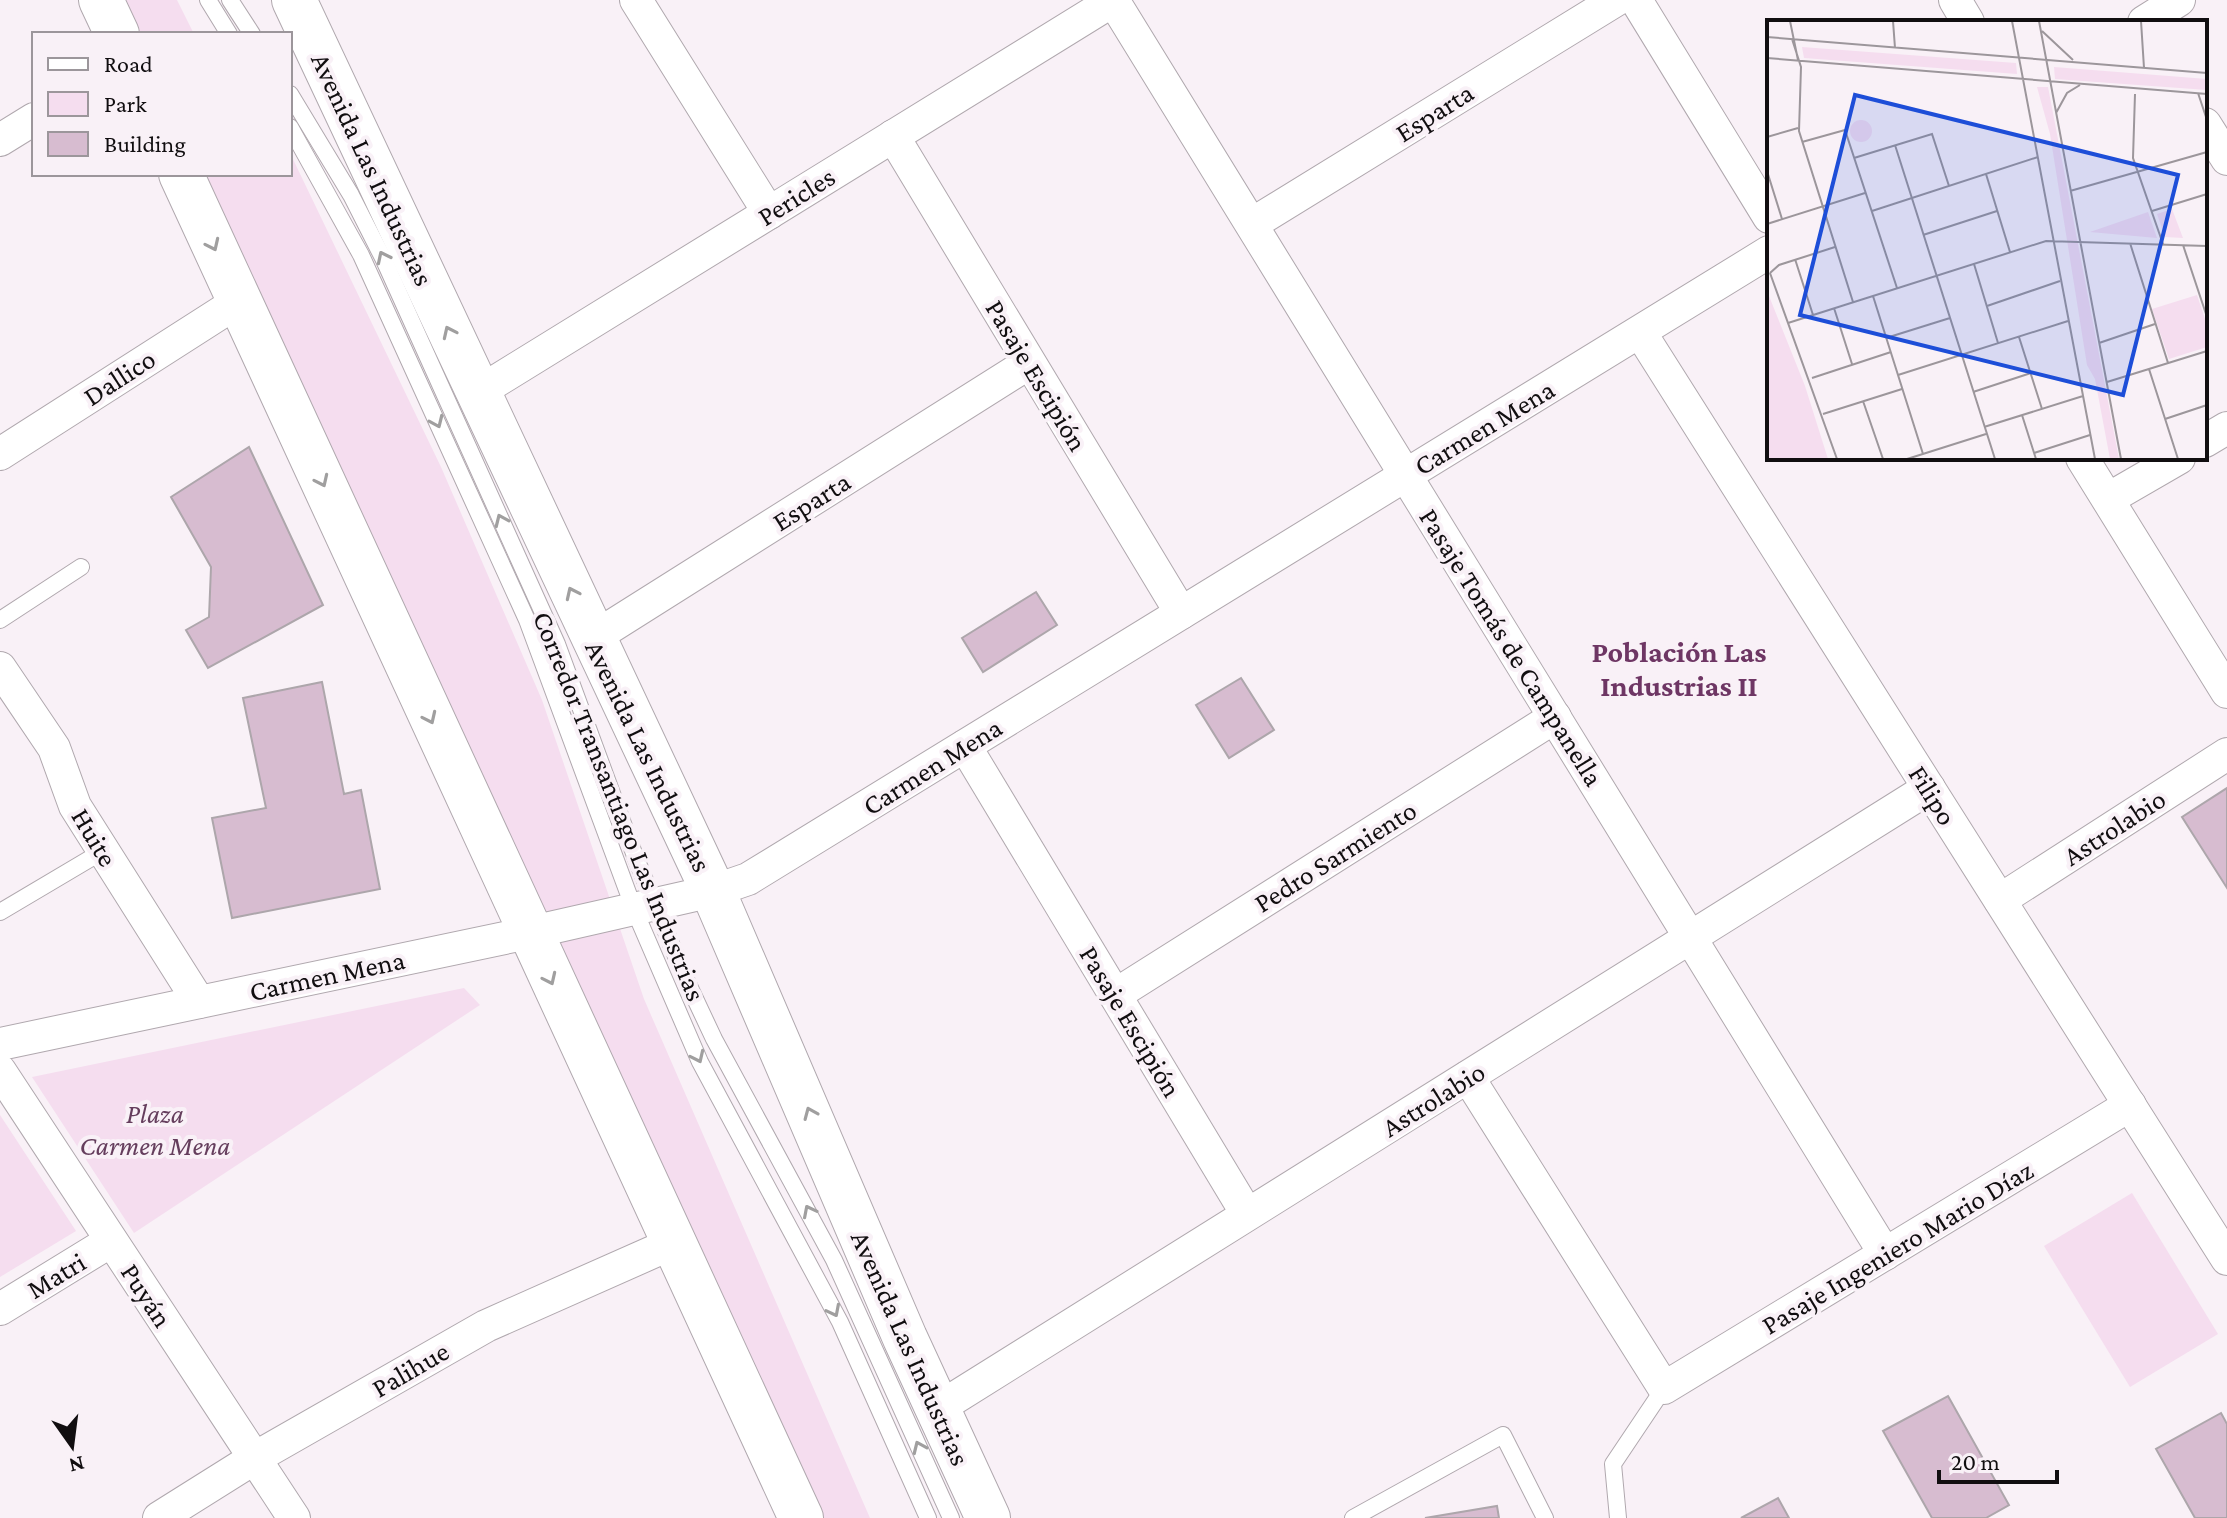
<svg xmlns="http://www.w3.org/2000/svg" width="2227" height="1518" font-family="'Crimson Pro',serif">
  <rect width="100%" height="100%" fill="#f9f1f7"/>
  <g fill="#f5ddef">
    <path d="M119 0H177L194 34H134Z"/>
    <path d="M290 153 441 467 542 700 644 999 870 1518H815L198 174H290Z"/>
    <path d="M464 988 480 1005 134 1233 32 1077Z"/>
    <path d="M0 1115 76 1231 0 1277Z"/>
    <path d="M2132 1193 2218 1334 2130 1387 2044 1246Z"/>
  </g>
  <g fill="#d7bcd0" stroke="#ada6ab" stroke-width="2">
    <path d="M249 447 323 605 208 668 186 630 209 617 211 567 171 497Z"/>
    <path d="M1036 592 1057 625 983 672 962 638Z"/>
    <path d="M1241 678 1274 730 1229 758 1196 705Z"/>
    <path d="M322 682 344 794 361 790 380 889 232 918 212 818 266 808 243 698Z"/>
    <path d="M2227 788V888L2182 817Z"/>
    <path d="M1948 1396 2009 1505 1986 1518H1932L1883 1431Z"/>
    <path d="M2221 1413 2227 1424V1518H2195L2156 1449Z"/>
    <path d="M1778 1498 1789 1518H1741Z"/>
    <path d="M1497 1506 1499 1518H1425Z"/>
  </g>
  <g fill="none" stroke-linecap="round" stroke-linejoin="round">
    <defs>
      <g id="lane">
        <path d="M208 0 229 34"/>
        <path d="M230 0 252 34"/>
        <path d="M290 94 351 195 384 260 557 644 635 856 683 973 714 1039 834 1260 951 1518"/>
        <path d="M290 127 361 255 527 620 634 909 700 1062 840 1322 928 1518"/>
        <path d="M0 620 81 567"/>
        <path d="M0 912 103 851"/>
        <path d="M1353 1518 1503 1435 1545 1518"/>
        <path d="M1618 1518 1613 1464 1664 1388"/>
      </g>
      <g id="street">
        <path d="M636 0 769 213"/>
        <path d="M1113 0 1885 1254"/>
        <path d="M1636 0 1769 217"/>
        <path d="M1955 0 1968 22"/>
        <path d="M2144 22 2179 0"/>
        <path d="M2205 124 2227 159"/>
        <path d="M893 136 1181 613"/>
        <path d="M0 140 34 119"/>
        <path d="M1252 224 1616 0"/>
        <path d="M1640 332 2227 1259"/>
        <path d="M477 393 1114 0"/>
        <path d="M2205 441 2227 428"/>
        <path d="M0 454 239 301"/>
        <path d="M2082 458 2227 692"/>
        <path d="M2108 499 2179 458"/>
        <path d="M593 638 1029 363"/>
        <path d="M0 668 54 748 75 806 199 1002"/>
        <path d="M965 746 1247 1214"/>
        <path d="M2000 900 2227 754"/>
        <path d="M1115 995 1555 717"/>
        <path d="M0 1044 528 933 713 891 748 879 1769 252"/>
        <path d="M0 1071 294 1518"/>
        <path d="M1468 1077 1664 1388 2130 1105"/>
        <path d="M0 1309 111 1241"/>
        <path d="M937 1409 1929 788"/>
        <path d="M159 1518 253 1459 486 1326 673 1243"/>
      </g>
      <g id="secondary">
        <path d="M101 0 117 34"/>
        <path d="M294 0 713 891 905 1338 988 1518"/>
        <path d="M181 174 801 1518"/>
      </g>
    </defs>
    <use href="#lane" stroke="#b0a8ae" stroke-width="18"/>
    <use href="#street" stroke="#b0a8ae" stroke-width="34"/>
    <use href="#secondary" stroke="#b0a8ae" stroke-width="46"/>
    <use href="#lane" stroke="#fff" stroke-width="16"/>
    <use href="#street" stroke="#fff" stroke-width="32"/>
    <use href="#secondary" stroke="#fff" stroke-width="44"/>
  </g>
  <defs><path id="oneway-chevron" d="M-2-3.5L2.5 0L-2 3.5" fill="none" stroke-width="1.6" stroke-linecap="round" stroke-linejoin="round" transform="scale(2)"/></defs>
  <g stroke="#a09f9f">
    <use href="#oneway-chevron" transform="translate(213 245) rotate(65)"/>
    <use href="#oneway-chevron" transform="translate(383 257) rotate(-116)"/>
    <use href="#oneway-chevron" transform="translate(449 332) rotate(-115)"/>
    <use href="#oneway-chevron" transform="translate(437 422) rotate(66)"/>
    <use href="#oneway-chevron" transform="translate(322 481) rotate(65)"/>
    <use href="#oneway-chevron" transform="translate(501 520) rotate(-114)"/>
    <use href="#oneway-chevron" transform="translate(572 593) rotate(-115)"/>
    <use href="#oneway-chevron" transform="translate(430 718) rotate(65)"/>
    <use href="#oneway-chevron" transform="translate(550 979) rotate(65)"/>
    <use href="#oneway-chevron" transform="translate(698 1057) rotate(65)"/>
    <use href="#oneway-chevron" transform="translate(810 1113) rotate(-113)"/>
    <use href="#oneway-chevron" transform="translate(809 1211) rotate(-117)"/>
    <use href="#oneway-chevron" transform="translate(834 1311) rotate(63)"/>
    <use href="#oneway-chevron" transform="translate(919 1447) rotate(-114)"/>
  </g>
  <g text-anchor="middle" stroke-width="8" stroke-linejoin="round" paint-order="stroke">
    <g font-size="28" fill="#110e10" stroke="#f9f1f7">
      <text transform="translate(1434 112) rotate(-32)" y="10">Esparta</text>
      <text transform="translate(373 169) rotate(65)" y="10">Avenida Las Industrias</text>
      <text transform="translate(796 196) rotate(-32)" y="10">Pericles</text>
      <text transform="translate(1037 375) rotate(59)" y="10">Pasaje Escipión</text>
      <text transform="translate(119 377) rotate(-33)" y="10">Dallico</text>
      <text transform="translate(1484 427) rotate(-31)" y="10">Carmen Mena</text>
      <text transform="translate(811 501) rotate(-32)" y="10">Esparta</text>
      <text transform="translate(1512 647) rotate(58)" y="10">Pasaje Tomás de Campanella</text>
      <text transform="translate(649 756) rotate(64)" y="10">Avenida Las Industrias</text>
      <text transform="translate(932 766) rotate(-32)" y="10">Carmen Mena</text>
      <text transform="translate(1933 795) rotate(58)" y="10">Filipo</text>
      <text transform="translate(620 806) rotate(68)" y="10">Corredor Transantiago Las Industrias</text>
      <text transform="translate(2114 827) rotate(-33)" y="10">Astrolabio</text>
      <text transform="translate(95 837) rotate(59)" y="10">Huite</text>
      <text transform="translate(1335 856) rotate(-32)" y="10">Pedro Sarmiento</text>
      <text transform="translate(327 975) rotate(-12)" y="10">Carmen Mena</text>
      <text transform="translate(1131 1021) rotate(59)" y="10">Pasaje Escipión</text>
      <text transform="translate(1433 1099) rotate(-32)" y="10">Astrolabio</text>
      <text transform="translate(1897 1247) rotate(-31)" y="10">Pasaje Ingeniero Mario Díaz</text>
      <text transform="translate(56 1275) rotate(-31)" y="10">Matri</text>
      <text transform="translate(147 1295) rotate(57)" y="10">Puyán</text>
      <text transform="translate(911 1348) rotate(66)" y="10">Avenida Las Industrias</text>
      <text transform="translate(410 1369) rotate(-30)" y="10">Palihue</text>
    </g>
    <g font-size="28" font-style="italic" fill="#653e5d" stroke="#f9f1f7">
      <text x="155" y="1123">Plaza<tspan x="155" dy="32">Carmen Mena</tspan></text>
    </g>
    <g font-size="30" font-weight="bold" fill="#6e3664" stroke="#f9f1f7">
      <text x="1679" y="662">Población Las<tspan x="1679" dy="34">Industrias II</tspan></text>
    </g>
  </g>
  <g transform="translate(1767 20)">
    <rect width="440" height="440" fill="#f9f1f7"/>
    <path d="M35 27 249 43 250 54 37 38ZM287 47 440 59V70L288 59ZM270 67H281L352 439H343L328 359 320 345 283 114ZM83 111a11 11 0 1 1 22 0a11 11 0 1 1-22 0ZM405 189 416 218 398 217 390 194ZM381 192 390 218 323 212ZM0 271 38 366 61 439H0ZM430 275 440 305V327L402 339 385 289Z" fill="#f5ddef"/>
    <path fill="none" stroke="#9c969b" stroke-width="2" d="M23 1 31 40M126 1 128 28M245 1 328 439M272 1 354 439M374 1 377 48M275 11 306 40M0 17 440 53M25 19 34 47 32 111 86 282M0 38 440 74M431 73 440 100M368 74 366 138 396 224M289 93 300 73 313 65M0 117 31 108M35 122 78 110 130 268M128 125 228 439M87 138 165 114 182 166M0 151 15 199M219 154 243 232M303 171 440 132M105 191 271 137M385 191 440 174M0 204 98 173M156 215 230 191M363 223 401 343M416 225 440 297M28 239 46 295M207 244 231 323M3 253 70 439M3 253 12 245 68 227M106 276 156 434M220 286 293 261M67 288 85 344M21 303 279 221 440 226M252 317 275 389M119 318 183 298M332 323 388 304M382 349 411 439M131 355 301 301M45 358 124 332M340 362 440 331M206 372 264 353M96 381 116 439M56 394 135 369M255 395 269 439M398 399 440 385M217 407 316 376M267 433 323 415M140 439 219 414"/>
    <path fill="#1d4ed8" fill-opacity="0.15" stroke="#1d4ed8" stroke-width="4" d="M88 75 411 155 356 375 33 295Z"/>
    <rect width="440" height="440" fill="none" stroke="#110e10" stroke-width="4"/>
  </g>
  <rect x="32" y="32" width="260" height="144" fill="#f9f1f7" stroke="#9c969b" stroke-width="2"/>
  <rect x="48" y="58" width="40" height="12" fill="#ffffff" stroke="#9c969b" stroke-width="2"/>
  <text x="104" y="72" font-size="24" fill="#110e10">Road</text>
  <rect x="48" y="92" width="40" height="24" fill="#f5ddef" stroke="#9c969b" stroke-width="2"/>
  <text x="104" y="112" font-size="24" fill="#110e10">Park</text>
  <rect x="48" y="132" width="40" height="24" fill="#d7bcd0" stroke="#9c969b" stroke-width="2"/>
  <text x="104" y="152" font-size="24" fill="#110e10">Building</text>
  <g transform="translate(72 1446) rotate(166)" stroke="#f9f1f7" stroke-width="6" paint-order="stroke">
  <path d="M0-6L14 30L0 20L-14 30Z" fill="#110e10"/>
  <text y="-12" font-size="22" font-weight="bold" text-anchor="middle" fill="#110e10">N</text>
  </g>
  <path d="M1939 1470v12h118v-12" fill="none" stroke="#110e10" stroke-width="4"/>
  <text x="1951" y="1470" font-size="24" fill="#110e10" stroke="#f9f1f7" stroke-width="6" paint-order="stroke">20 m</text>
</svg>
